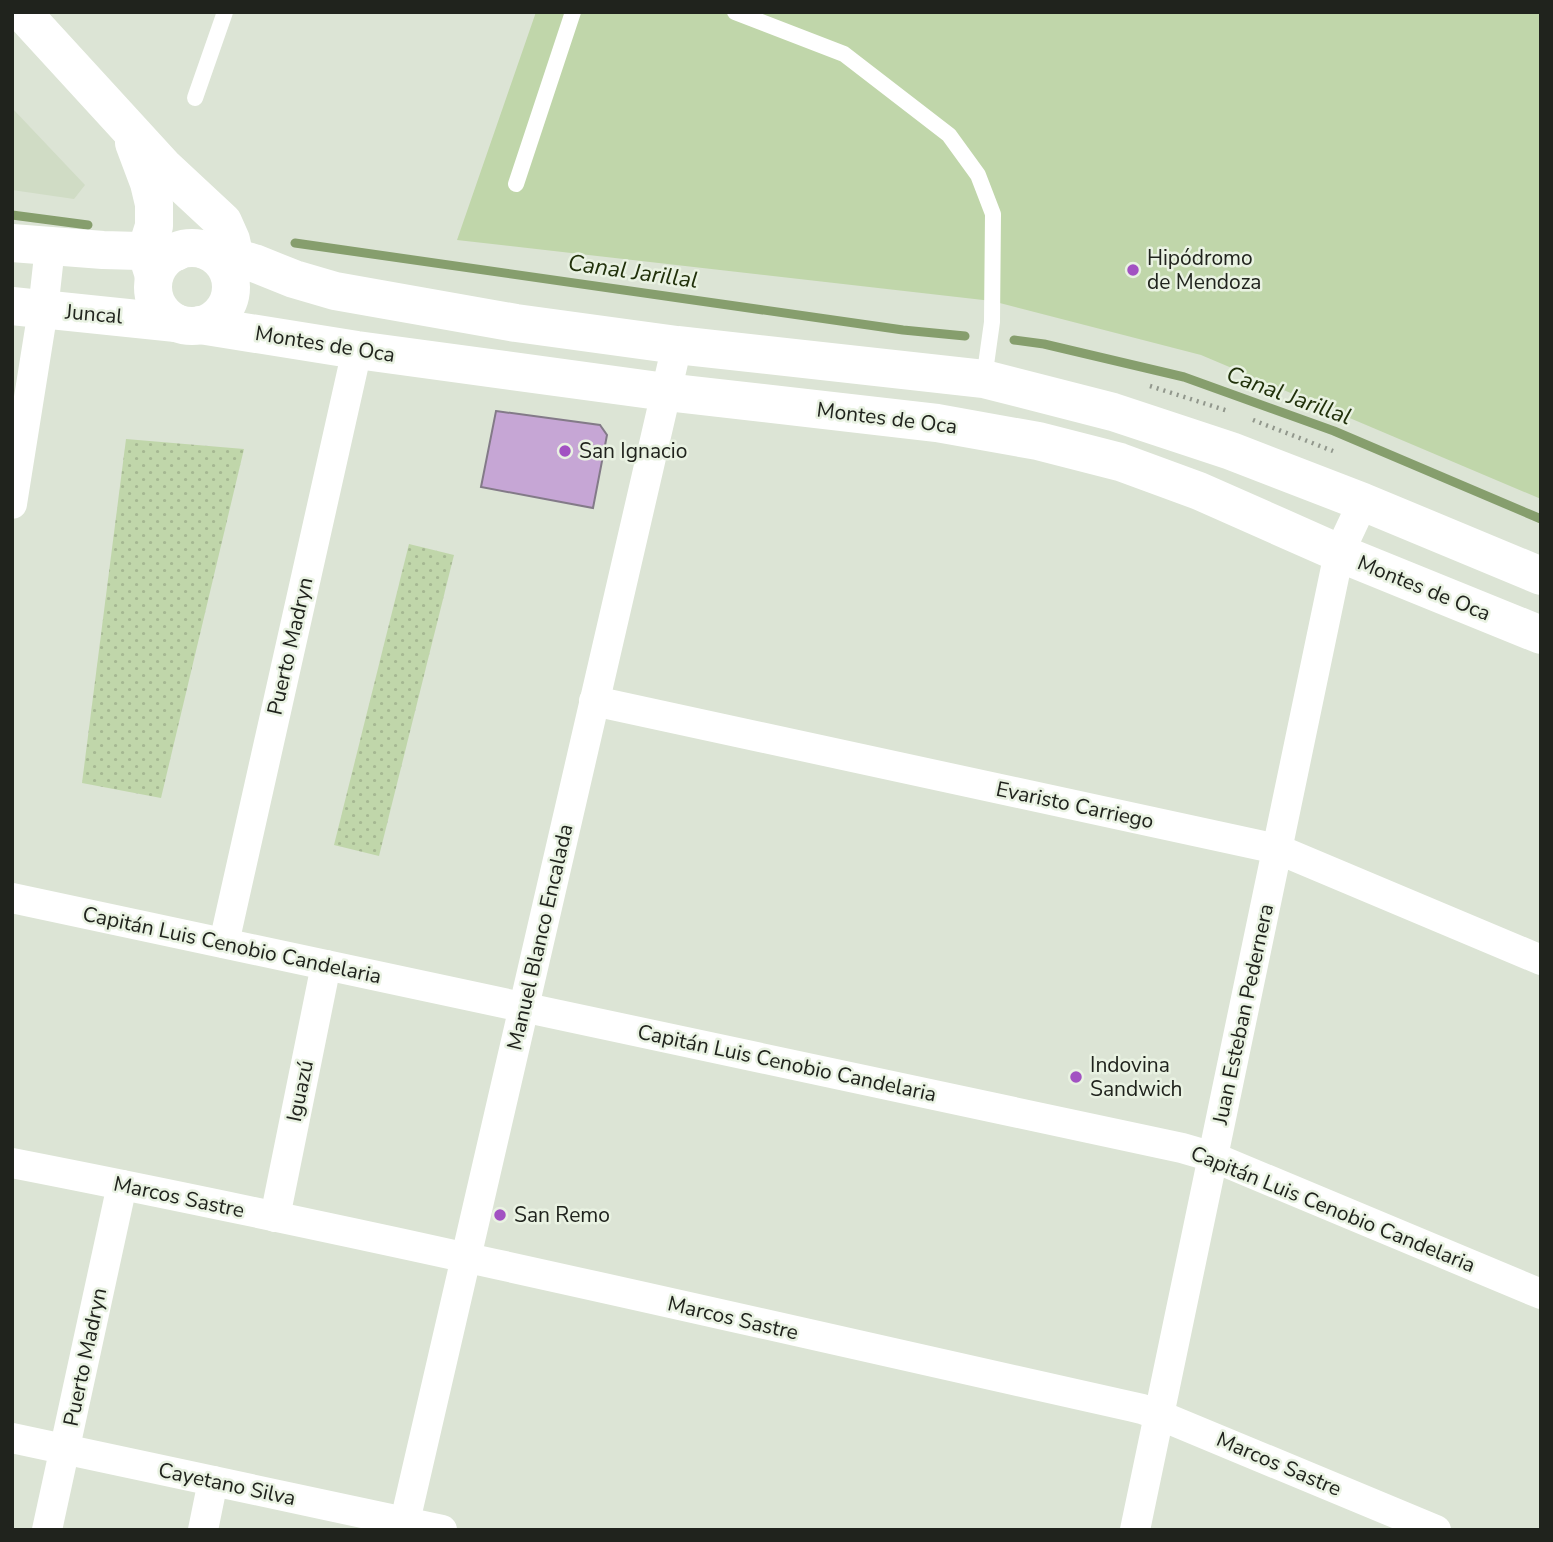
<svg xmlns="http://www.w3.org/2000/svg" width="1553" height="1542" font-family="'Nunito Sans',sans-serif">
  <defs>
    <pattern id="grass-dots" width="8" height="8" patternUnits="userSpaceOnUse" patternTransform="scale(1.75)"><rect width="8" height="8" fill="#c0d6aa"/><path d="M2 2h.1M6 6h.1" fill="none" stroke="#a5b792" stroke-width="1.8" stroke-linecap="round"/></pattern>
  </defs>
  <rect width="100%" height="100%" fill="#dce4d5"/>
  <path fill="#d0dcc5" d="M12 108 85 185 74 199 12 190Z"/>
  <g fill="url(#grass-dots)">
    <path d="M126 439 244 449 161 798 82 783Z"/>
    <path d="M409 544 454 555 379 856 334 845Z"/>
  </g>
  <path fill="#c0d6aa" d="M536 12H1541V499L1201 355 992 301 457 240Z"/>
  <g fill="none" stroke-linecap="round" stroke-linejoin="round">
    <g stroke="#869e6d" stroke-width="9">
      <path d="M12 215 88 225"/>
      <path d="M295 243 903 330 965 336"/>
      <path d="M1014 340 1044 344 1184 377 1334 431 1541 519"/>
    </g>
  </g>
  <path fill="#c6a6d5" stroke="#837a88" stroke-width="2" d="M496 411 600 425 607 435 593 508 481 487Z"/>
  <g fill="none" stroke-linecap="round" stroke-linejoin="round">
    <g stroke="#91978c" stroke-width="4.5" stroke-dasharray="2 5" stroke-linecap="butt">
      <path d="M1150 386 1228 411"/>
      <path d="M1253 420 1333 451"/>
    </g>
    <g stroke="#fff" stroke-width="16">
      <path d="M735 12 844 54 949 135 978 175 993 214 992 322 984 379"/>
      <path d="M195 98 225 12"/>
      <path d="M516 184 573 12"/>
    </g>
    <g stroke="#fff" stroke-width="30">
      <path d="M12 504 43 310 50 247"/>
      <path d="M594 701 1277 849 1541 960"/>
      <path d="M12 898 1182 1148 1213 1157 1541 1294"/>
      <path d="M224 943 357 350"/>
      <path d="M12 1163C391 1237 766 1325 1142 1409L1159 1415 1436 1530"/>
      <path d="M275 1217 326 965"/>
      <path d="M12 1438 442 1530"/>
      <path d="M47 1530 122 1185"/>
      <path d="M203 1530 213 1481"/>
      <path d="M403 1530 677 345"/>
      <path d="M1135 1530 1339 553 1363 502"/>
    </g>
    <g stroke="#fff" stroke-width="38">
      <path d="M12 243 103 250 176 252"/>
      <path d="M12 306 176 323"/>
    </g>
    <g stroke="#fff" stroke-width="38">
      <path d="M22 12 165 168 223 222 231 240 235 258 231 277"/>
      <path d="M134 143 149 183 154 204V226L146 251 154 276"/>
      <circle cx="192" cy="287" r="39"/>
      <path d="M205 250 254 263 294 279 335 291 516 323 677 345 984 379 1113 412 1231 451 1363 502 1541 576"/>
      <path d="M200 325 357 350 666 392 937 423 1038 441 1120 462 1199 491 1339 553 1541 635"/>
    </g>
  </g>
  <g fill="#a252c2" stroke="#e9f2e2" stroke-width="2.5">
    <circle cx="1133" cy="270" r="7"/>
    <circle cx="565" cy="451" r="7"/>
    <circle cx="1076" cy="1077" r="7"/>
    <circle cx="500" cy="1215" r="7"/>
  </g>
  <g text-anchor="middle" stroke-width="5" stroke-linejoin="round" paint-order="stroke">
    <g font-size="21" fill="#20231d" stroke="#e9f2e2" text-anchor="start">
      <text x="1147" y="265">Hipódromo<tspan x="1147" dy="24">de Mendoza</tspan></text>
      <text x="579" y="458">San Ignacio</text>
      <text x="1090" y="1072">Indovina<tspan x="1090" dy="24">Sandwich</tspan></text>
      <text x="514" y="1222">San Remo</text>
    </g>
    <g font-size="21" fill="#20231d" stroke="#e9f2e2">
      <text transform="translate(94 314) rotate(5)" y="7">Juncal</text>
      <text transform="translate(325 344) rotate(9)" y="7">Montes de Oca</text>
      <text transform="translate(887 418) rotate(7)" y="7">Montes de Oca</text>
      <text transform="translate(1424 588) rotate(22)" y="7">Montes de Oca</text>
      <text transform="translate(290 646) rotate(-77)" y="7">Puerto Madryn</text>
      <text transform="translate(1075 805) rotate(12)" y="7">Evaristo Carriego</text>
      <text transform="translate(540 937) rotate(-77)" y="7">Manuel Blanco Encalada</text>
      <text transform="translate(232 945) rotate(12)" y="7">Capitán Luis Cenobio Candelaria</text>
      <text transform="translate(1243 1014) rotate(-78)" y="7">Juan Esteban Pedernera</text>
      <text transform="translate(787 1063) rotate(12)" y="7">Capitán Luis Cenobio Candelaria</text>
      <text transform="translate(300 1091) rotate(-78)" y="7">Iguazú</text>
      <text transform="translate(179 1197) rotate(12)" y="7">Marcos Sastre</text>
      <text transform="translate(1333 1209) rotate(22)" y="7">Capitán Luis Cenobio Candelaria</text>
      <text transform="translate(733 1318) rotate(13)" y="7">Marcos Sastre</text>
      <text transform="translate(85 1357) rotate(-78)" y="7">Puerto Madryn</text>
      <text transform="translate(1279 1464) rotate(23)" y="7">Marcos Sastre</text>
      <text transform="translate(227 1484) rotate(12)" y="7">Cayetano Silva</text>
    </g>
    <g font-size="23" font-style="italic" fill="#21310b" stroke="#e9f2e2">
      <text transform="translate(633 271) rotate(8)" y="8">Canal Jarillal</text>
      <text transform="translate(1289 395) rotate(20)" y="8">Canal Jarillal</text>
    </g>
  </g>
  <rect width="1553" height="1542" fill="none" stroke="#20231d" stroke-width="28"/>
</svg>
